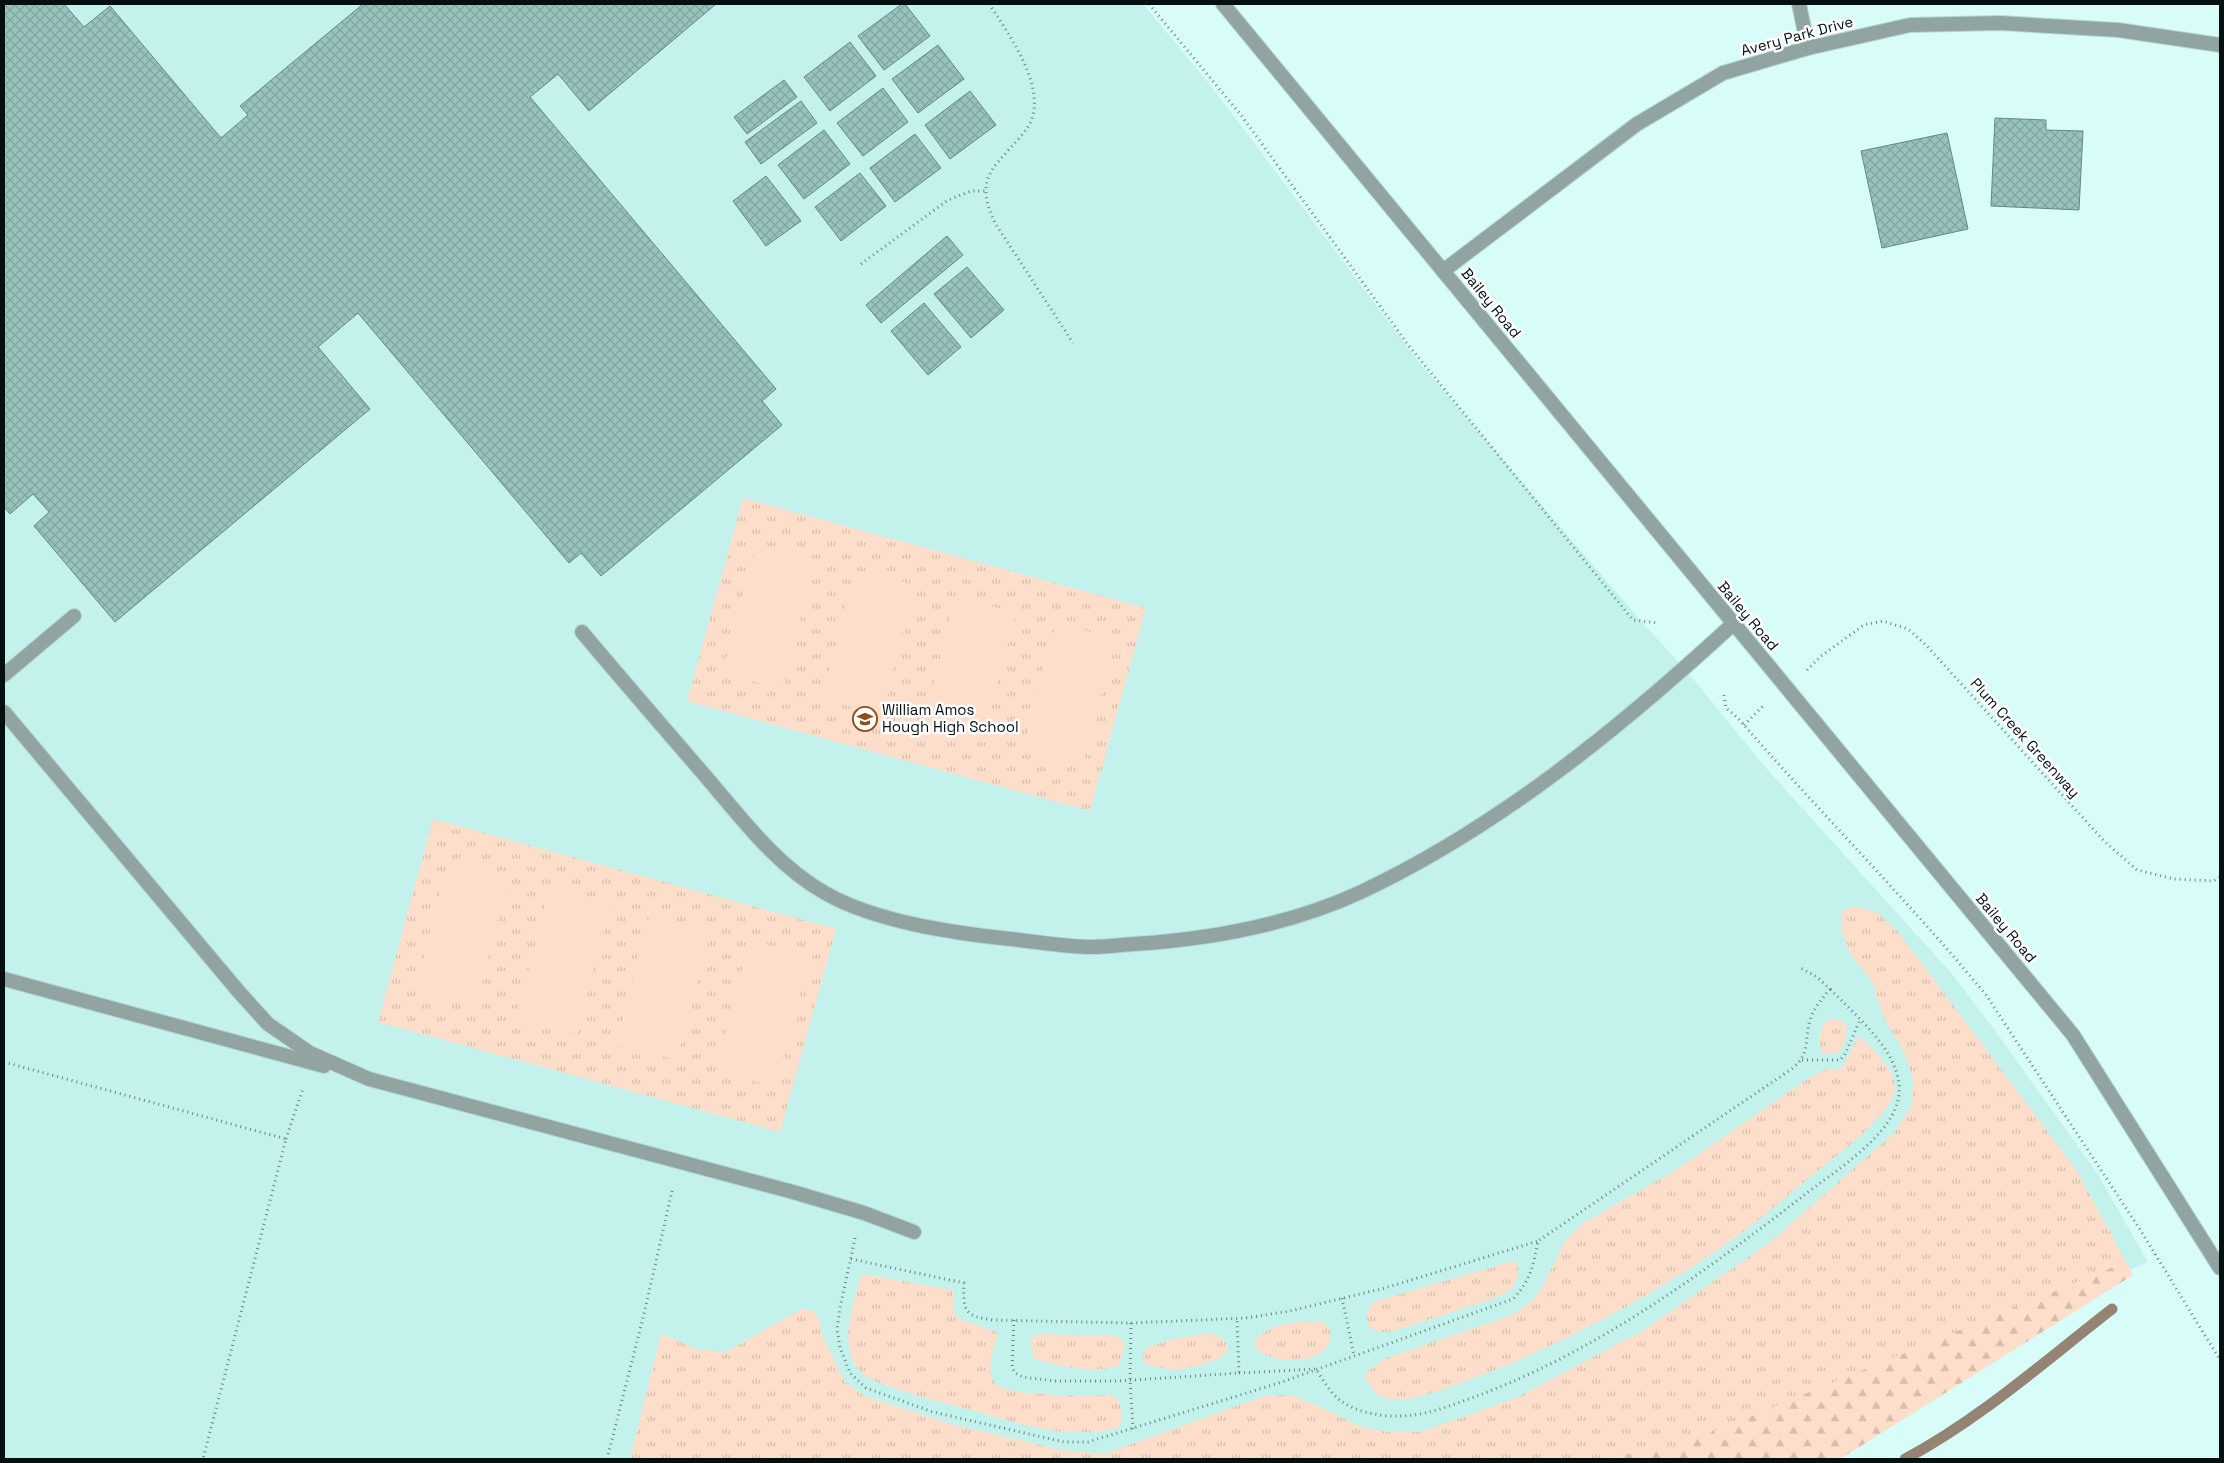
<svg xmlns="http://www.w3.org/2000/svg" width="2224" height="1463" font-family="'Space Grotesk',sans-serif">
  <defs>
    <pattern id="grass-tufts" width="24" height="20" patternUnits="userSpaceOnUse" patternTransform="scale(1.25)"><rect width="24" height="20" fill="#fcdecb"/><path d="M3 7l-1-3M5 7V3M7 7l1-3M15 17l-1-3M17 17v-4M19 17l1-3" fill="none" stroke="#d6bdad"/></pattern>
    <pattern id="forest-firs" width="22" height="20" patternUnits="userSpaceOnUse" patternTransform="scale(1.25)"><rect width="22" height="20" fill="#fcdecb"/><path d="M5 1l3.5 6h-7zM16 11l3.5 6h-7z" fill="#d6bdad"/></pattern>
    <pattern id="building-cross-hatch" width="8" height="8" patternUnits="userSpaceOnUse" patternTransform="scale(1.25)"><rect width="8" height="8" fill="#98c2bc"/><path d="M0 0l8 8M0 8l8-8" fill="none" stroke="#81a6a0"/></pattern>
  </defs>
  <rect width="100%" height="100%" fill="#d8fdf8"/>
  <path fill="#c3f2ec" d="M4 4H1143L1211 86 1418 361 1642 622 1685 669 1767 769 1953 975 1999 1036 2097 1173 2148 1262 1699 1459H4Z"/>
  <g fill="url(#grass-tufts)">
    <path d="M743 498 1146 608 1090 811 687 701Z"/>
    <path d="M433 819 836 929 780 1132 378 1022Z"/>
    <path d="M1858 907 1878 913 1899 933 2077 1171 2126 1262 2028 1311 1681 1445 1598 1459H630L661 1334 697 1349 725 1352 802 1309H811L819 1318 822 1335 845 1382 865 1396 951 1424 1061 1450 1104 1454 1267 1395H1290L1321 1407 1359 1426 1388 1432H1420L1516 1398 1644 1330 1770 1242 1895 1132 1912 1104 1913 1078 1904 1052 1883 1016 1872 981 1848 951 1841 927 1843 909Z"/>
    <path d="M1829 1019H1839L1848 1027 1842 1049 1834 1054H1823C1817 1041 1819 1029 1829 1019Z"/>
    <path d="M1859 1036C1872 1048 1895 1068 1895 1088 1895 1112 1838 1154 1820 1169 1790 1193 1760 1220 1729 1242 1647 1299 1558 1347 1466 1381 1447 1388 1408 1403 1389 1399 1377 1397 1371 1388 1365 1377L1368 1371 1384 1359 1512 1315 1529 1303 1541 1290 1565 1241 1583 1223 1674 1171 1809 1078 1823 1070 1837 1069 1843 1066Z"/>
    <path d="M1512 1261 1519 1266C1516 1287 1513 1289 1495 1298L1390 1332H1380L1370 1328C1365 1316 1366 1312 1374 1302Z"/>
    <path d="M862 1274 953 1290V1309L958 1318 998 1333C995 1346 985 1370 994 1382 1004 1398 1091 1395 1111 1395 1125 1402 1121 1413 1120 1427 1102 1433 1076 1433 1056 1431 1029 1427 1002 1419 975 1411 943 1403 909 1394 877 1382 869 1379 861 1373 856 1366 839 1342 854 1299 862 1274Z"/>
    <path d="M1321 1321 1330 1328C1337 1366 1275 1367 1256 1349V1338C1275 1322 1297 1322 1321 1321Z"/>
    <path d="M1212 1333C1223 1337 1236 1348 1221 1357 1214 1362 1189 1368 1180 1369 1168 1370 1156 1367 1145 1364L1143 1356 1147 1347 1174 1339Z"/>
    <path d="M1039 1334 1115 1336 1121 1339 1125 1345 1119 1365C1099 1375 1054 1366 1034 1358L1031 1349V1337Z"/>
  </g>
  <path fill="url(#forest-firs)" d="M2126 1262 2133 1275 1840 1459H1598L1681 1445Z"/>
  <g fill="#fcdecb">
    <path d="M756 543 816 559 782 689 722 673Z"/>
    <path d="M855 570 916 585 882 715 822 699Z"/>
    <path d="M956 597 1016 613 982 742 922 726Z"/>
    <path d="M1056 623 1116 639 1082 768 1022 752Z"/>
    <path d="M449 859 510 875 476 1006 415 991Z"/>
    <path d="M550 887 611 903 577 1034 516 1018Z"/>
    <path d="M650 914 711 930 677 1060 616 1045Z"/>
    <path d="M749 940 810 956 776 1087 716 1071Z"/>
  </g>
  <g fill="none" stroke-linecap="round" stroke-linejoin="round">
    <path stroke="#958374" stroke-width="11" d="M1905 1459C1980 1419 2045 1361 2112 1309"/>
  </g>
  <g fill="url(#building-cross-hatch)" stroke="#668884">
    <path d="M4 4H64L84 27 110 6 221 138 248 115 240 106 363 4H716L589 111 558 74 530 97 776 389 762 401 782 425 601 576 581 553 569 563 358 313 318 347 370 409 115 622 34 526 49 512 33 494 10 514 4 507Z"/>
    <path d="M902 4H905L930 36 884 70 858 36Z"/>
    <path d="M850 42 876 76 830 111 804 77Z"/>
    <path d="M938 45 964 79 918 113 892 79Z"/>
    <path d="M784 80 797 97 747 134 734 117Z"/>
    <path d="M883 88 908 122 863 156 837 123Z"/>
    <path d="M970 91 996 125 950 159 925 125Z"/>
    <path d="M801 101 817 123 761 164 745 142Z"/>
    <path d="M1995 118 2046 120V130L2083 131 2079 210 1991 206Z"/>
    <path d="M824 130 850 164 804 199 778 165Z"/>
    <path d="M1947 133 1968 229 1882 248 1861 151Z"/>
    <path d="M915 134 941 168 895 202 870 168Z"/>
    <path d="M860 173 886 206 841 241 815 207Z"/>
    <path d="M766 176 801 221 766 246 733 201Z"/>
    <path d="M947 236 963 255 881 323 866 305Z"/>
    <path d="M967 267 1004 310 971 338 934 294Z"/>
    <path d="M924 303 961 347 928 375 891 331Z"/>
  </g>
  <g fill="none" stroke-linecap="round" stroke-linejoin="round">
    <defs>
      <g id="service">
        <path d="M582 632C623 681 665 729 707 778 742 819 777 866 825 893 876 922 953 933 1011 939 1038 942 1066 947 1093 947 1106 947 1120 945 1134 944 1211 939 1290 925 1361 892 1499 827 1621 727 1733 624"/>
        <path d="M4 675 74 616"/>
        <path d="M4 712 239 992 268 1024 310 1053 369 1079 793 1192 864 1213 914 1232"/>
        <path d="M4 979 324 1066"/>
      </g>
      <g id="minor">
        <path d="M1799 4 1808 48"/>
        <path d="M1443 271 1637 124 1723 73 1808 48 1910 25 2000 23 2118 30 2220 45"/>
      </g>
      <path id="tertiary" d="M1223 4 2073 1035 2220 1268"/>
    </defs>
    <use href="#service" stroke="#b6d7d3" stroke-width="16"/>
    <use href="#minor" stroke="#b6d7d3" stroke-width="16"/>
    <use href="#tertiary" stroke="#b6d7d3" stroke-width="16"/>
    <g stroke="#6c8582" stroke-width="3" stroke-dasharray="1 4" stroke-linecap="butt">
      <path d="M989 4C1007 31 1042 80 1033 115 1031 124 1026 130 1020 137 992 170 974 178 995 223L1073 343"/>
      <path d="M1149 4 1241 115 1409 346 1633 620 1659 623"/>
      <path d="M861 264 948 200 971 191H985"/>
      <path d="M1807 670 1821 656 1864 625 1883 621 1908 629 1926 645 2104 841 2137 870 2174 879 2213 881 2220 877"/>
      <path d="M1724 695 1726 708 1738 718C1819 812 1907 899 1986 995L2141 1231 2220 1360"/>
      <path d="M1744 725 1765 704"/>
      <path d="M1802 1060H1840L1845 1054 1860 1020"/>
      <path d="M4 1062 286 1139 203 1459"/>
      <path d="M286 1139 303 1088"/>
      <path d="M855 1238 840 1308 837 1329 840 1347 850 1373 866 1388 933 1412 1064 1442H1088L1279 1383 1513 1299C1531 1280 1533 1266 1538 1241L1793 1068C1811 1052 1804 1040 1810 1020 1814 1008 1822 999 1830 989L1817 977 1799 967"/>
      <path d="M851 1259 964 1283C963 1311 964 1316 993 1320L1131 1323 1246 1318 1290 1311 1385 1288 1538 1241"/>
      <path d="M1342 1298 1354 1355"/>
      <path d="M1014 1320 1012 1367 1015 1373 1023 1377 1055 1381H1119L1239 1373 1237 1318"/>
      <path d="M1131 1323 1130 1380 1133 1429"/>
      <path d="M1239 1373 1316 1369C1322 1378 1328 1389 1336 1397 1351 1411 1379 1417 1399 1416 1426 1416 1452 1405 1477 1396 1597 1351 1702 1274 1803 1196 1832 1173 1896 1134 1899 1094 1903 1054 1856 1016 1830 989"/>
      <path d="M607 1459 644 1314 673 1187"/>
    </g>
    <use href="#service" stroke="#92a4a1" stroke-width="14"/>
    <use href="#minor" stroke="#92a4a1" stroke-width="14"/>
    <use href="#tertiary" stroke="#92a4a1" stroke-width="14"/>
  </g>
  <defs>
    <symbol id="school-ring" viewBox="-11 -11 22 22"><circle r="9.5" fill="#fff" stroke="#904d1c" stroke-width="1.5"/><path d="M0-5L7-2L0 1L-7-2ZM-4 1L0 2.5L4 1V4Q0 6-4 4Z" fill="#904d1c"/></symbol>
  </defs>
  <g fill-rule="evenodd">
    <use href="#school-ring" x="851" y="705" width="28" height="28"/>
  </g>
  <g text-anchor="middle" stroke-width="5" stroke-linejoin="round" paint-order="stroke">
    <g font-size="15" fill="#04100f" stroke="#fff">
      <text transform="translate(1797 36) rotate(-15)" y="5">Avery Park Drive</text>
      <text transform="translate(1491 303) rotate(51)" y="5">Bailey Road</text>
      <text transform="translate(1748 616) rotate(50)" y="5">Bailey Road</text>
      <text transform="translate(2025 738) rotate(48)" y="5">Plum Creek Greenway</text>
      <text transform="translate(2006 928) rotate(50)" y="5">Bailey Road</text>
    </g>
    <g font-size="15" fill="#04100f" stroke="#fff" text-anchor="start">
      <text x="882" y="715">William Amos<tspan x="882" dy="17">Hough High School</tspan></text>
    </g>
  </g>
  <rect width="2224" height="1463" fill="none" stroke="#04100f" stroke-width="10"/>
</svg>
